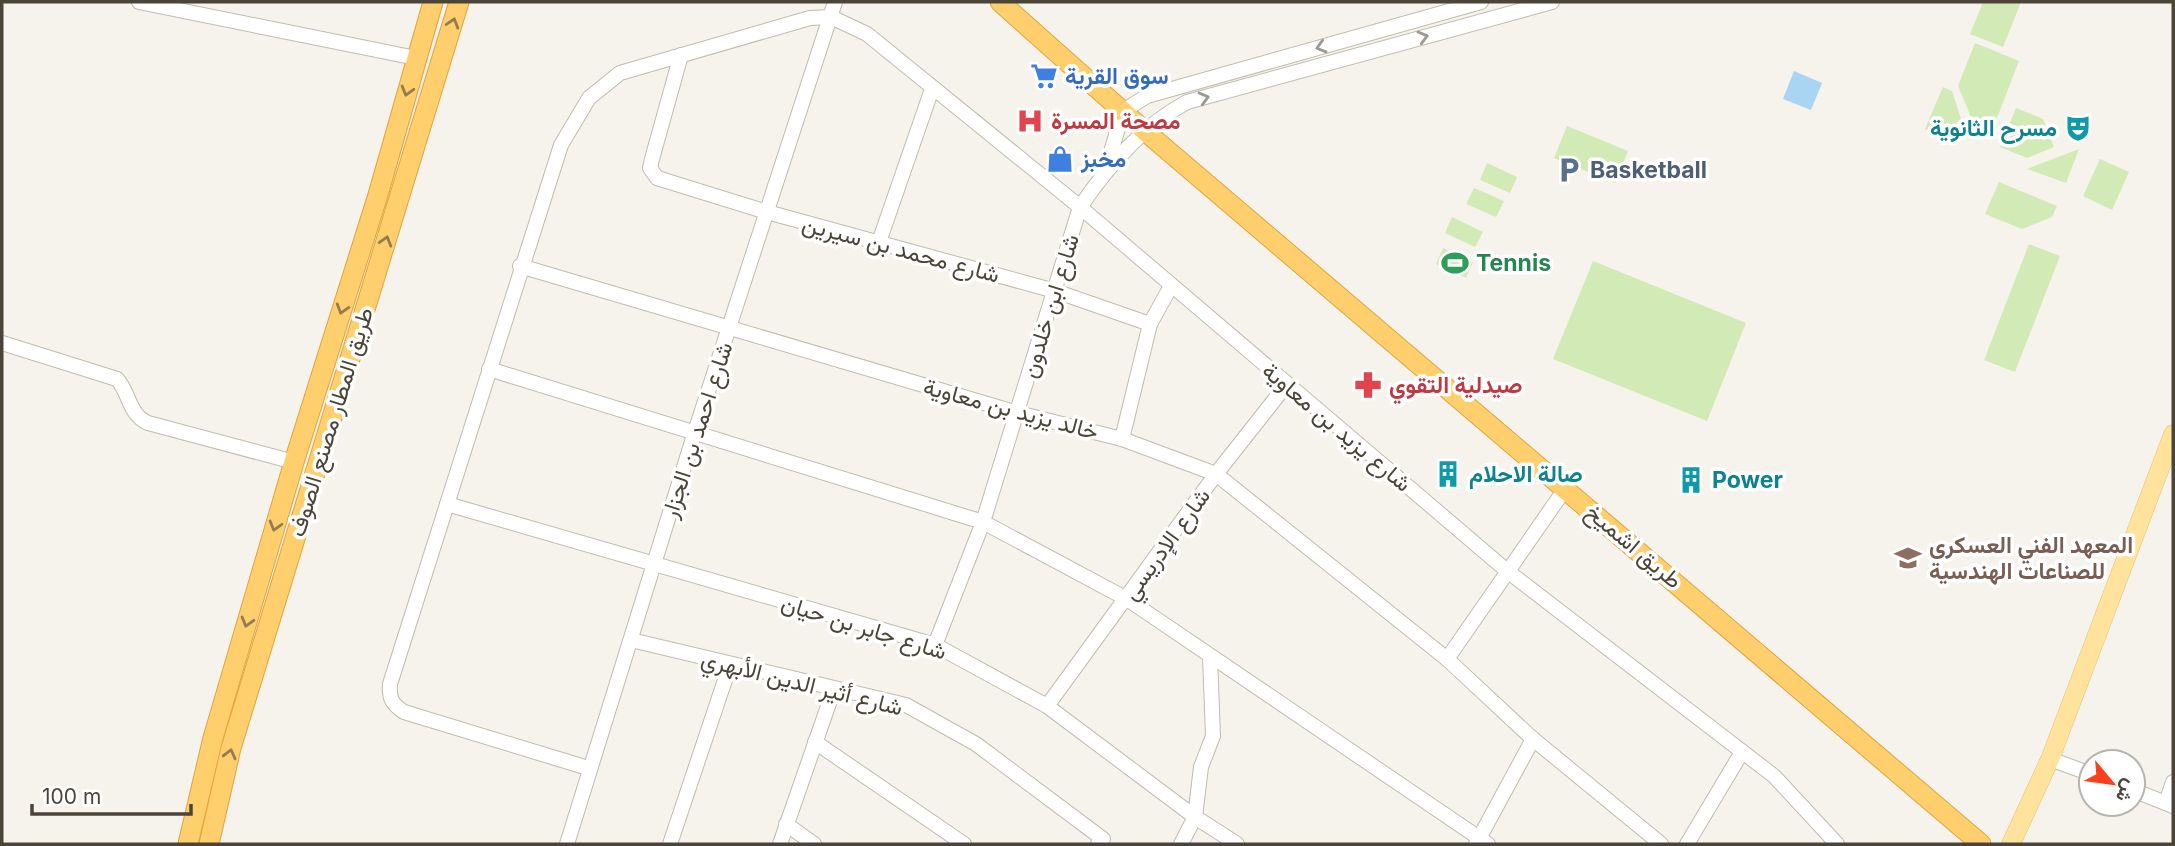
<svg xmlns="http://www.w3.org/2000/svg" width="2175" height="846" font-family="Inter,Vazirmatn,sans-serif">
  <rect width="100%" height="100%" fill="#f6f3ec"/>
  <g fill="#d2eab5">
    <path d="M1983 2H2021L2003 47 1970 34Z"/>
    <path d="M1975 43 2019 61 1992 131 1974 124 1958 86Z"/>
    <path d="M1943 87 1952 91 1964 128 1958 142 1925 129Z"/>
    <path d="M2016 108 2043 119 2054 147 2027 158 2000 147Z"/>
    <path d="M1567 126 1628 151 1615 183 1554 158Z"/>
    <path d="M2079 149 2066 183 2027 169Z"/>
    <path d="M2100 159 2129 172 2112 210 2083 196Z"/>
    <path d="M1487 163 1517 177 1510 193 1480 180Z"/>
    <path d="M1999 182 2057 206 2052 217 2022 229 1985 214Z"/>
    <path d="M1474 188 1504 201 1496 217 1466 204Z"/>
    <path d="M1452 217 1483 232 1475 247 1445 233Z"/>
    <path d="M2029 244 2060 256 2015 372 1984 360Z"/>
    <path d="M1443 248 1473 262 1466 278 1436 264Z"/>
    <path d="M1593 261 1746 323 1707 421 1553 359Z"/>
  </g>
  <path fill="#a9d4f2" d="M1794 71 1822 83 1811 110 1783 99Z"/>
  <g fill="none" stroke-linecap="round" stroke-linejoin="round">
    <defs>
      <g id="minor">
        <path d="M139 2 416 58"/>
        <path d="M681 55 652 159 650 168 657 178 767 212 1055 291 1150 324"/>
        <path d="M1106 169 1123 111 1147 96 1481 2"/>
        <path d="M879 242 932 89"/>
        <path d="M520 266 1018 413 1122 439 1216 474 1447 659 1533 739 1661 844"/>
        <path d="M2 343 117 379C130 393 128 414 148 423L294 462"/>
        <path d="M489 369 983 522 1127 599 1488 844"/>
        <path d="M1122 439 1150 324 1171 286"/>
        <path d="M447 504 935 645 1047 706 1195 817 1237 844"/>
        <path d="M631 640 906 705 976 744 1103 839 1098 844"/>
        <path d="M935 645 983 522 1080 207C1108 166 1142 126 1187 102L1552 2"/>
        <path d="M1447 659 1565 489"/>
        <path d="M1047 706 1216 474 1287 384"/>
        <path d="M815 742 964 844"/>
        <path d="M2050 759 2091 774"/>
        <path d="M588 768 404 712C392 704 389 699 390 684L561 145 589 98 620 73 810 18 831 17 867 34 1080 207 1506 570 1774 776 1837 844"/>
        <path d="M2133 790 2173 806"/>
        <path d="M2166 803 2173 782"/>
        <path d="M786 824 814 844"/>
        <path d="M567 844 694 435 835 2"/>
        <path d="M670 844 730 665"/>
        <path d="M780 844 834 689"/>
        <path d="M1181 844 1195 817 1201 767 1213 736 1210 657"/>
        <path d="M1476 844 1533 739"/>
        <path d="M1687 844 1742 752"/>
      </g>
      <path id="major" d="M2011 844 2050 759 2173 434"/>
      <g id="highway">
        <path d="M1000 2 1146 132 1981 844"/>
        <path d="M188 844 213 738 294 462 378 195 433 2"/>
        <path d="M209 844 231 748 459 2"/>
      </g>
    </defs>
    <use href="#minor" stroke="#c2bbae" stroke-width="16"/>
    <use href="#major" stroke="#e6c16a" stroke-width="19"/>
    <use href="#highway" stroke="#e0a43c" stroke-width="21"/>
    <use href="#minor" stroke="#fff" stroke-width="14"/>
    <use href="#major" stroke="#ffe39c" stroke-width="18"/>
    <use href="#highway" stroke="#ffcf6e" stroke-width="19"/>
  </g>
  <defs><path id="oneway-chevron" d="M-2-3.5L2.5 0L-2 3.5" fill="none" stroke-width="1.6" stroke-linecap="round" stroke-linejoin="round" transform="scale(1.75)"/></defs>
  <g stroke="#937c4e">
    <use href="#oneway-chevron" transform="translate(453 23) rotate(-73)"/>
    <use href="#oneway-chevron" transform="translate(407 91) rotate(106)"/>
    <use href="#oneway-chevron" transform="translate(386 241) rotate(-73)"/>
    <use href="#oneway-chevron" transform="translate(342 309) rotate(107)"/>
    <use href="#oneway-chevron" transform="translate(275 526) rotate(106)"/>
    <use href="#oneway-chevron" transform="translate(247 622) rotate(106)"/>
    <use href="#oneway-chevron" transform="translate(230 754) rotate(-76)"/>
  </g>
  <g stroke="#9c9892">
    <use href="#oneway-chevron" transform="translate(1423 37) rotate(-15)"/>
    <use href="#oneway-chevron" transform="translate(1321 47) rotate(164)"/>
    <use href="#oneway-chevron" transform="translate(1204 98) rotate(-15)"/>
  </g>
  <defs>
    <symbol id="supermarket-bare" viewBox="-9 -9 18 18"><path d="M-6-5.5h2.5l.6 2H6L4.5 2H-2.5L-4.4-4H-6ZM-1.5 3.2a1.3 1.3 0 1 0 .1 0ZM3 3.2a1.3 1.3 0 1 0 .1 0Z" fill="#3f7fe0" stroke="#fff" stroke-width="2.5" paint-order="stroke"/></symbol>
    <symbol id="hospital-bare" viewBox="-9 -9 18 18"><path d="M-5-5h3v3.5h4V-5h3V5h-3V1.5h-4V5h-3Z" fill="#e0444e" stroke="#fff" stroke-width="2.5" paint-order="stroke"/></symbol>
    <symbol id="theatre-bare" viewBox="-9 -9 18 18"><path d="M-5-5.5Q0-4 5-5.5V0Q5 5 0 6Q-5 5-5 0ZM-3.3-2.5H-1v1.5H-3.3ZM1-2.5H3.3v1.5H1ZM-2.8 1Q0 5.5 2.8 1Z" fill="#0f9aa8" stroke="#fff" stroke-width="2.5" paint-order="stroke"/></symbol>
    <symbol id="shop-bare" viewBox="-9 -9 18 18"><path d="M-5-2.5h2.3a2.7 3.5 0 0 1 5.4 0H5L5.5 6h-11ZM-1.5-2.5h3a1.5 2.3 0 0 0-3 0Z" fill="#3f7fe0" stroke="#fff" stroke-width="2.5" paint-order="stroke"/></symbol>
    <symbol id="parking-bare" viewBox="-9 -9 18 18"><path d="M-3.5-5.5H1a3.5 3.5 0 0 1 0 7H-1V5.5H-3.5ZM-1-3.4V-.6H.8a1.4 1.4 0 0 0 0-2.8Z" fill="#5c6f8a" stroke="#fff" stroke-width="2.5" paint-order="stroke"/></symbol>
    <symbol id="stadium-bare" viewBox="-9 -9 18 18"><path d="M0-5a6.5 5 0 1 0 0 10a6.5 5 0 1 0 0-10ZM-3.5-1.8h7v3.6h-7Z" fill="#2e9e5b" stroke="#fff" stroke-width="2.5" paint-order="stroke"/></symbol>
    <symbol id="pharmacy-bare" viewBox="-9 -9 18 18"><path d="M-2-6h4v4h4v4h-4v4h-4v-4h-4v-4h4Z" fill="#e0444e" stroke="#fff" stroke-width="2.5" paint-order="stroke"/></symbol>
    <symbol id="building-bare" viewBox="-9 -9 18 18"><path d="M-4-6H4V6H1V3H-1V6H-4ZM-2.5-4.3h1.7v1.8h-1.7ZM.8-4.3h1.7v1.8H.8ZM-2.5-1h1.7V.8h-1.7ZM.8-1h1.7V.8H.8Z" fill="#0f9aa8" stroke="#fff" stroke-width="2.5" paint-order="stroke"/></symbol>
    <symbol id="university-bare" viewBox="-9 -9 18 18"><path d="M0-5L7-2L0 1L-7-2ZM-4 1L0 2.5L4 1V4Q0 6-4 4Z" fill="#8d6e63" stroke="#fff" stroke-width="2.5" paint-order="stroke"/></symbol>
  </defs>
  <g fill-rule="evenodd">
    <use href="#supermarket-bare" x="1025" y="57" width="38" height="38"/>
    <use href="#hospital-bare" x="1011" y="102" width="38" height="38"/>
    <use href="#theatre-bare" x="2059" y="109" width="38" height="38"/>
    <use href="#shop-bare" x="1041" y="140" width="38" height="38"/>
    <use href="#parking-bare" x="1550" y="151" width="38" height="38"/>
    <use href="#stadium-bare" x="1436" y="244" width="38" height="38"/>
    <use href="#pharmacy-bare" x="1349" y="366" width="38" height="38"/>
    <use href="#building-bare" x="1429" y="455" width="38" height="38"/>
    <use href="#building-bare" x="1672" y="461" width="38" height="38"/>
    <use href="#university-bare" x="1889" y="539" width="38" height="38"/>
  </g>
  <g text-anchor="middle" stroke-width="7" stroke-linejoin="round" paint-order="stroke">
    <g font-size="23" font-weight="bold" fill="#366cbe" stroke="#fff" text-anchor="start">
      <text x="1065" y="84">سوق القرية</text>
      <text x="1081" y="167">مخبز</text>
    </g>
    <g font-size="23" font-weight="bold" fill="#be3a42" stroke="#fff" text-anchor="start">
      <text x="1051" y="129">مصحة المسرة</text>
      <text x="1389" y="393">صيدلية التقوي</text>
    </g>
    <g font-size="23" font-weight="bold" fill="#0d838f" stroke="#fff" text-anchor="start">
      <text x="2057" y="136" text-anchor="end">مسرح الثانوية</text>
      <text x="1469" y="482">صالة الاحلام</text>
      <text x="1712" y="488">Power</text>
    </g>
    <g font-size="23" font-weight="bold" fill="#4e5e75" stroke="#fff" text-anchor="start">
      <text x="1590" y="178">Basketball</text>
    </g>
    <g font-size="23" fill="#4b4439" stroke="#fff">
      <text transform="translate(901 249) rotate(15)" y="8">شارع محمد بن سيرين</text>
      <text transform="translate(1050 306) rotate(-73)" y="8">شارع ابن خلدون</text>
      <text transform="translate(1011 409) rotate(15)" y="8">خالد يزيد بن معاوية</text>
      <text transform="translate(331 422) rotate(-73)" y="8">طريق المطار مصنع الصوف</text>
      <text transform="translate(1337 427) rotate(40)" y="8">شارع يزيد بن معاوية</text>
      <text transform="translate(697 430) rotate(-72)" y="8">شارع احمد بن الجزار</text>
      <text transform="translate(1166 544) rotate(-54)" y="8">شارع الإدريسي</text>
      <text transform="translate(1634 546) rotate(40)" y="8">طريق اشميخ</text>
      <text transform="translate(864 627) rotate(17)" y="8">شارع جابر بن حيان</text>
      <text transform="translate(802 683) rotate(14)" y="8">شارع أثير الدين الأبهري</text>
    </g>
    <g font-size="23" font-weight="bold" fill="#27864d" stroke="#fff" text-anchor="start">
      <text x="1476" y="271">Tennis</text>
    </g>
    <g font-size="23" font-weight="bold" fill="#785e54" stroke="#fff" text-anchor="start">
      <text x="1929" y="553">المعهد الفني العسكري<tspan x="1929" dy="26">للصناعات الهندسية</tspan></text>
    </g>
  </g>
  <rect width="2175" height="846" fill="none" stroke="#4b4439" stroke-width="7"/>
  <g transform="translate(2112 783) rotate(119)"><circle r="33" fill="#ffffff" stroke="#b7b4b0" stroke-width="2"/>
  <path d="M0-5L12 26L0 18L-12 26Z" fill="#fc3f1d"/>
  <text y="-10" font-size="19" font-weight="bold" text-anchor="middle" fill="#4b4439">ش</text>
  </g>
  <path d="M32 804v10h159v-10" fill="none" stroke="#4b4439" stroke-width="3.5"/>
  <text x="42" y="804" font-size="21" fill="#4b4439" stroke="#ffffff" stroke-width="5" paint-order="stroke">100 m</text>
</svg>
